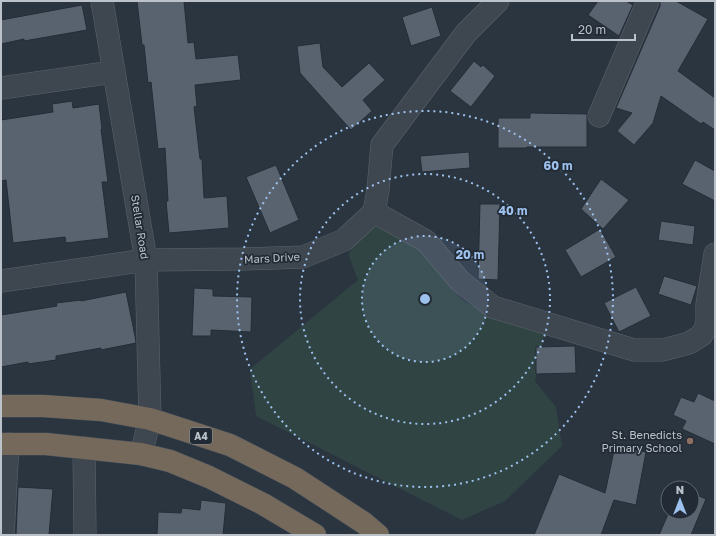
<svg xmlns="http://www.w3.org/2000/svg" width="716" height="536" font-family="'Golos Text',sans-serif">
  <rect width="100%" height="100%" fill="#2a3540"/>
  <path fill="#2f4443" d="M373 222 421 248 462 300 485 313 544 334 535 381 556 407 562 446 505 501 462 520 256 416 250 369 358 280 348 254Z"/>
  <g fill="#58636f" stroke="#242d37">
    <path d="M137 1H184L188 43 194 42 196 59 238 55 241 80 195 85 197 106 194 107 200 159H202L204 198 227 196 229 228 169 233 166 201H168L165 148 158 149 151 82 148 83 144 45H142Z"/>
    <path d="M598 1H626L633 5 619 36 588 15Z"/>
    <path d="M660 1H676L708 19 678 71 715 98V130L703 122 701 124 661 96 653 123 634 145 617 131 632 113 616 108 660 6Z"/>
    <path d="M82 5 87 30 24 41V39L1 44V20Z"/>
    <path d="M432 7 441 36 411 46 402 17Z"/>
    <path d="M320 43 323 67 342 87 369 63 385 80 363 100 372 111 351 130 300 73 297 46Z"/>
    <path d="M474 61 481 67 483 65 495 76 471 107 450 91Z"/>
    <path d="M72 101 73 108 99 104 102 129H101L108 182H102L109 238 66 243 65 237 13 243 6 180 1 181V120L53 112 52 104Z"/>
    <path d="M530 113 587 114V147H527V148H498V118H530Z"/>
    <path d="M469 152 470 168 422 172 420 156Z"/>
    <path d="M695 160 715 171V201L682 184Z"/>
    <path d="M276 165 299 220 270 233 246 177Z"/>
    <path d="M601 179 629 200 603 229 581 209Z"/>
    <path d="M480 204H500L498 280 478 279Z"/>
    <path d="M661 221 695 226 693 245 658 240Z"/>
    <path d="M600 229 616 257 581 277 565 250Z"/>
    <path d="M664 276 697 286 691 305 658 294Z"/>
    <path d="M636 287 651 316 619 332 604 303Z"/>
    <path d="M194 288 213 289V296L252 297 251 332 211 330V336H192Z"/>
    <path d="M126 292 135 336 136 343 101 350V348L56 356V360L28 364V362L1 367V315L57 306 56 303 81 300V301Z"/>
    <path d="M575 346 576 373 536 374V347Z"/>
    <path d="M698 393 715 401V444L682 429 686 421 673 415 681 397 694 402Z"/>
    <path d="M615 446 646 452 636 505 614 500 601 535H534L559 474 605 493Z"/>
    <path d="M18 487 53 489 49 535H16Z"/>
    <path d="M692 493 706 499 691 535H659L669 512H692Z"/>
    <path d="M201 500 226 503 223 535H157L158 512 181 513 182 508 200 510Z"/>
  </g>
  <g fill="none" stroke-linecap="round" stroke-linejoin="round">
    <defs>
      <g id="minor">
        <path d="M102 1 146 260 150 419 141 454"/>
        <path d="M1 88 113 72"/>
        <path d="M599 116 648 1"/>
        <path d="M374 212 426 241 460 281 493 307 634 350H663L689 343 702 335 707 324V304L715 254"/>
        <path d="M1 281 146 260 243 259 303 257 344 240 374 212 378 190 382 145 466 33 498 1"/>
        <path d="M84 448 85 535"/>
        <path d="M3 535 8 444"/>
      </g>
      <g id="highway">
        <path d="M1 406H43L101 410 150 419 230 445 295 478 364 523 378 535"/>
        <path d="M1 444H46L141 454 170 461 209 477 263 504 315 535"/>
      </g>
    </defs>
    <use href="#minor" stroke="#5c646d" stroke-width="23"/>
    <use href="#highway" stroke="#48515a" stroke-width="23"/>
    <use href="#minor" stroke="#3e4650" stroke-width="22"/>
    <use href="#highway" stroke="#75695c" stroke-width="22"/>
  </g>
  <circle cx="425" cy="299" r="63" fill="#9dc1ed" fill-opacity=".12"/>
  <g fill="none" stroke="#9dc1ed" stroke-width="2" stroke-dasharray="2 4">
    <circle cx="425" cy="299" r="63"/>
    <circle cx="425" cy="299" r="125"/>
    <circle cx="425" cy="299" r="188"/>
  </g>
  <circle fill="#8d6e63" stroke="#222b35" stroke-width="1.5" cx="690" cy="441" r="4"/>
  <g text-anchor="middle" stroke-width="3.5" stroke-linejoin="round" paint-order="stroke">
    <rect fill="#222b35" stroke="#8d959d" stroke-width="1" x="190" y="428" width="22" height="16" rx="3"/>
    <g font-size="10" font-weight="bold" fill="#bbc2ca">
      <text x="201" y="440">A4</text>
    </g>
    <g font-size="11" fill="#bbc2ca" stroke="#222b35">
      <text transform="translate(140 227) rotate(81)" y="4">Stellar Road</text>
      <text transform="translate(272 258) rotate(-3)" y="4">Mars Drive</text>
    </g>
    <g font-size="11" fill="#bbc2ca" stroke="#222b35" text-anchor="end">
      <text x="682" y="439">St. Benedicts<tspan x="682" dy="13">Primary School</tspan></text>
    </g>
  </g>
  <circle cx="425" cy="299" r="6" fill="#9dc1ed" stroke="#222b35" stroke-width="2"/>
  <g font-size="12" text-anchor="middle" font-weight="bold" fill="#9dc1ed" stroke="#222b35" stroke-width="3.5" stroke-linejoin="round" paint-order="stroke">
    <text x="558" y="170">60 m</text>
    <text x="513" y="215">40 m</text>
    <text x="470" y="259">20 m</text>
  </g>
  <rect width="716" height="536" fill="none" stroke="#bbc2ca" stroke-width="4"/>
  <g transform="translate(680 500)"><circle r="19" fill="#222b35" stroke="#5f6771"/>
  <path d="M0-3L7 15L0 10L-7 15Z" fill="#9dc1ed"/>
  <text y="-6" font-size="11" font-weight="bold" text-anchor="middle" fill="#bbc2ca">N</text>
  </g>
  <path d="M572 34v6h63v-6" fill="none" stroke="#bbc2ca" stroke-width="2"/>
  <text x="578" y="34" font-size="12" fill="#bbc2ca" stroke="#222b35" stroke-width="3" paint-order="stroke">20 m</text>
</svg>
